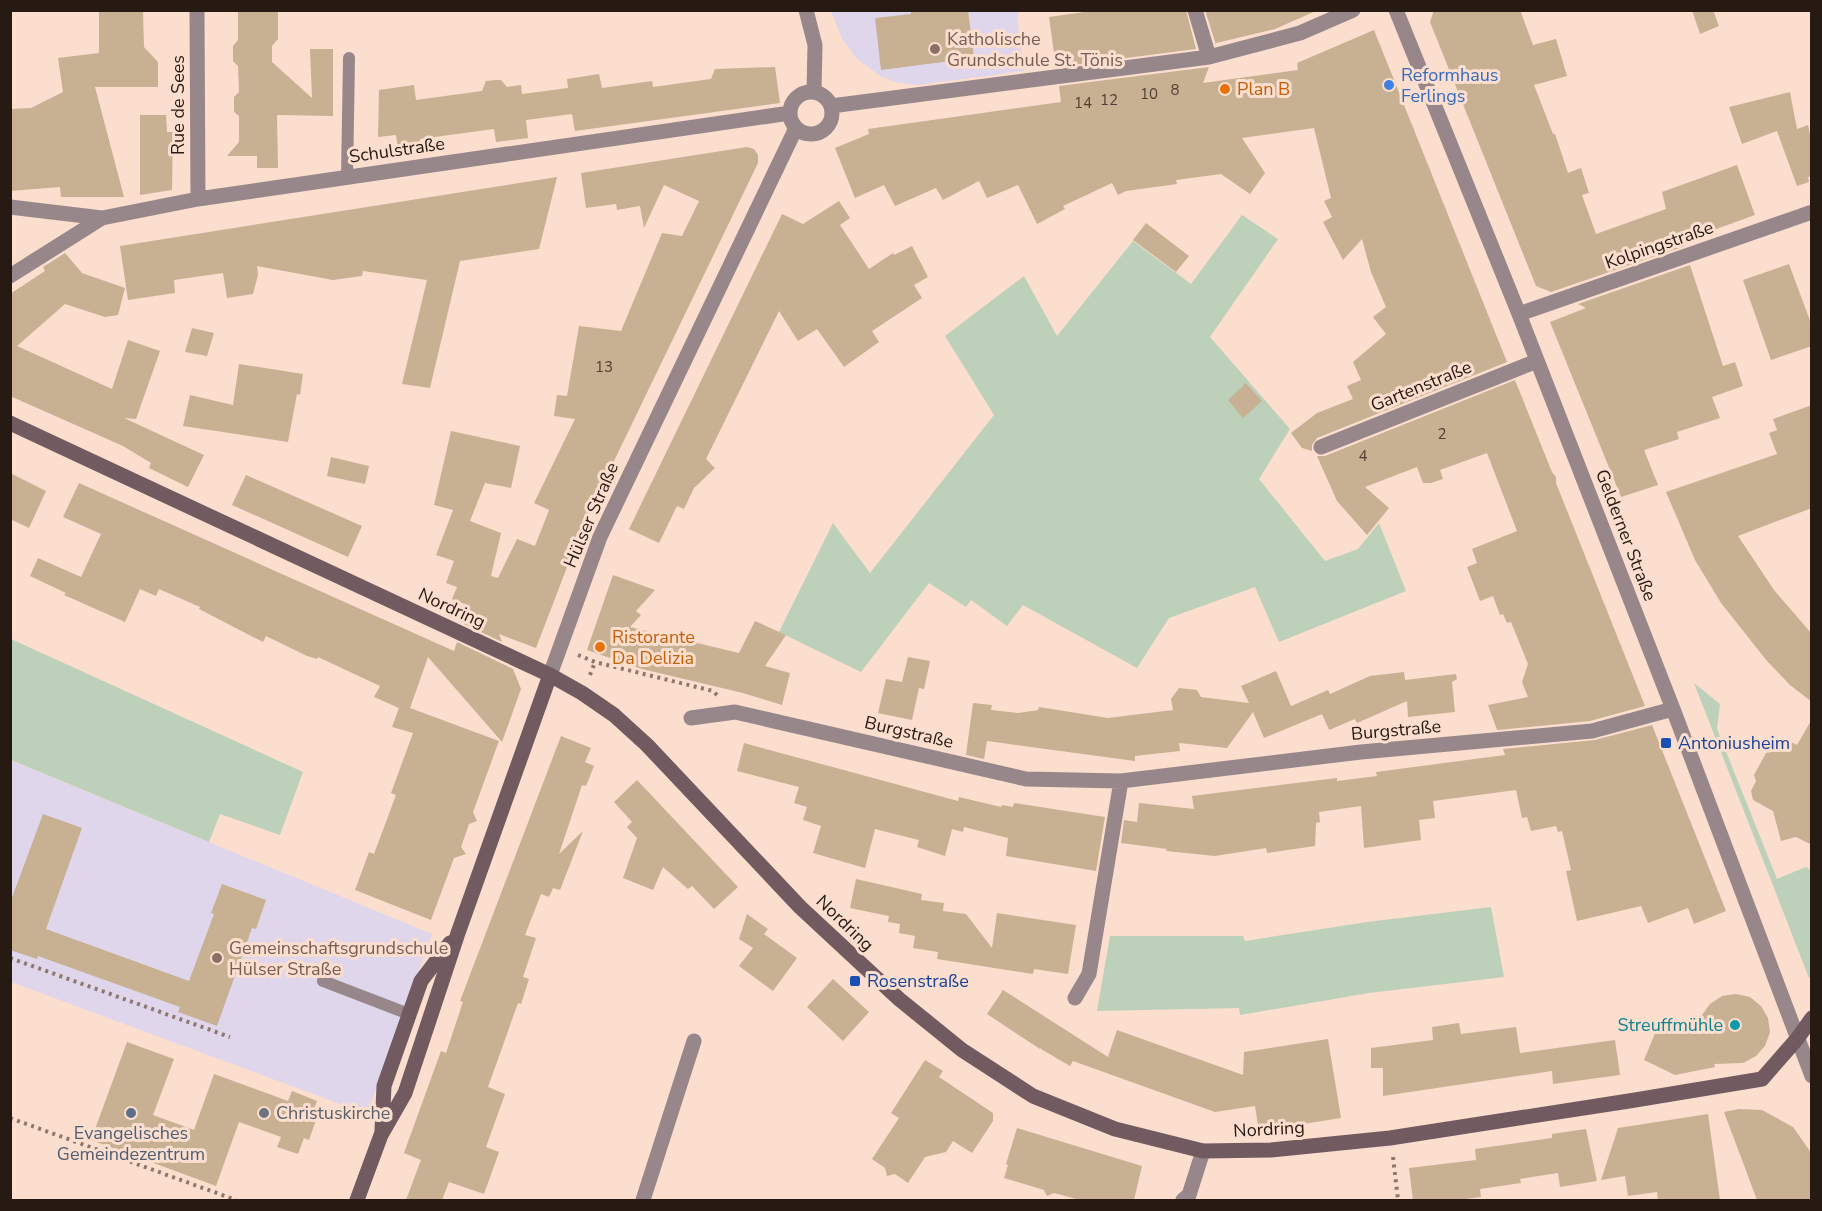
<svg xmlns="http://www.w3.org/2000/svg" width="1822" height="1211" viewBox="0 0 1822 1211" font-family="'Nunito Sans',sans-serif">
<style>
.education{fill:#dfd6eb}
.green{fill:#bdd0ba}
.building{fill:#c8b093}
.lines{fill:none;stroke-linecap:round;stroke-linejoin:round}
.path{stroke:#8d786d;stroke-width:4;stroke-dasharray:3 4.5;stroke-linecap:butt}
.lane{stroke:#97878a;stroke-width:12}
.street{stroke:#97878a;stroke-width:15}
.secondary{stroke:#715b60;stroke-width:15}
.education-dot{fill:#8d6e63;stroke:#fbdece;stroke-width:2}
.shop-dot{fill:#3f7fe0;stroke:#fbdece;stroke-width:2}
.food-dot{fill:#e8710a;stroke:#fbdece;stroke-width:2}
.transit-dot{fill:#1a4fb4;stroke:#fbdece;stroke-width:2}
.culture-dot{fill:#0f9aa8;stroke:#fbdece;stroke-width:2}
.service-dot{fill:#5c6f8a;stroke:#fbdece;stroke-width:2}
.worship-dot{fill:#6b7280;stroke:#fbdece;stroke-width:2}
.labels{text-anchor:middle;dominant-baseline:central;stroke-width:6;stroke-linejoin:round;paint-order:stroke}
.number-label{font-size:15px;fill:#4f4033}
.education-label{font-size:18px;fill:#785e54;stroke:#fbdece;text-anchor:start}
.shop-label{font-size:18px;fill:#366cbe;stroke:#fbdece;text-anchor:start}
.food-label{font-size:18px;fill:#c56008;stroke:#fbdece;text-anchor:start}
.street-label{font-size:18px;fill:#271a13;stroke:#fbdece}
.transit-label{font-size:18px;fill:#164399;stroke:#fbdece;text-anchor:start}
.culture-label{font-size:18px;fill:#0d838f;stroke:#fbdece;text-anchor:end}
.worship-label{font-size:18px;fill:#5b616d;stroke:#fbdece;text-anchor:start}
.service-label{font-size:18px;fill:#4e5e75;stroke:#fbdece}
</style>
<rect width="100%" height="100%" fill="#fbdece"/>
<path class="education" d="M831,11h190l-4,5 7,55 -106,14 -23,-3 -15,-6 -24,-18 -14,-19z
M10,760l422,174 -65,180 -356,-132z"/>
<path class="green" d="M1242,215l36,24 -68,98 80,92 -31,50 66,82 33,-12 21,-26 27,68 -127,51 -24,-55 -86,31 -32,50 -114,-63 -16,21 -36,-26 -5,7 -37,-24 -68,89 -82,-40 54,-109 37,50 124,-158 -49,-79 79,-60 33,60 76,-95 58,43z
M11,639l292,133 -23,63 -60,-21 -11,28 -198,-82z
M1694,683l26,21 -3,25 60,150 29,-12 5,3 1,105 -3,3z
M1491,907l13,70 -135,16 -129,22 -1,-7 -142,3 13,-75h133l2,5 122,-19z"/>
<path class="building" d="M99,10h44l1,37 14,15v25h-63l29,110h-63l-1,-10 -50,4v-82l21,-1 32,-16 -5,-34 41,-5z
M238,10h40v29l-6,7v16l40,36 -2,-49h23v67l-56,-1 1,53h-21v-12h-30l12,-14v-26l-5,-4v-15l5,-5 -1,-26 -5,-5v-15l5,-6z
M911,10h57l6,48 -93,12 -6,-52 36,-4z
M1099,10h87l10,39 -140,18 -7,-50z
M1205,10h113l-43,19 -59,14v2z
M1434,10h86l13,35 23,-6 11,37 -33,9 19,49h2l13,39 13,-5 8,25 -7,2 14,39 70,-25 -4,-17 75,-27 18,50 -72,26 2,5 -134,46 -15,-6 -106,-264z
M1692,10h21l6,16 -19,8z
M1374,30l133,332 -190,76 -5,7v6l-10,-3 -11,-15 26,-20 36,-14 -6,-13 14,-6 -8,-18 33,-28 -13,-17 13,-10 -15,-35 -9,-33 -19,21 -20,-38 9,-5 -8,-16 7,-3 -17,-70 -72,10 23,35 -15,21 -29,-20 -45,6 1,4 -51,7 -8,4 -6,-12 -49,23 2,3 -28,15 -19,-39 -31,13 -8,-17 -36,19 -7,-12 -41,18 -11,-21 -29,13 -20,-50 34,-14 -1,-5 193,-27 -2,-16 150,-19 -6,16 95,-13 -1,-7z
M775,67l5,36 -205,28 -3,-17 -46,6 2,18 -32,4 -2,-13 -74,10 1,6 -23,3 -2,-13 -18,2 1,-47 35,-5 2,15 66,-9 4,-10 10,-1h5l6,7 14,-2 1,9 46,-6 -1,-9 32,-5 3,14 50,-7 1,6 58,-8 4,-10z
M1790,92l7,37 11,-4 4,18v33l-4,1 1,5 -12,4 -20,-55 -35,13 -13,-37z
M140,115h26l1,17h6l-1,58 -32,5z
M747,147l7,2 4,6v8l-173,358 -15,26 4,2 -38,99 -37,-14 3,8 -38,-18 6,-18 -18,-7 5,-12 -11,-4 8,-22 -18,-6 17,-45 -19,-5 17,-74 69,15 -9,42 -26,-5 -15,38 31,12 -10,43 7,2 19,-39 18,7 14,-36 -15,-7 41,-84 -21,-3 3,-21 10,1 12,-70 42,5 41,-98 20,3 17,-35 -35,-16 -20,43 -4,-22 -23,4 -1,-6 -30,4 -5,-35z
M557,177l-18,72 -79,12 -30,127 -28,-4 25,-104 -64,-9 -1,5 -29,4 -76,-14 1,9 -5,19 -26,4 -4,-25 -49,7 1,13 -47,7 -8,-54z
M839,201l11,17 -10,7 29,44 24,-16 1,2 18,-9 16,31 -14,8 8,13 -50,33 7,11 -35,25 -27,-38 -19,12 -19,-30 -73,148 9,9 -21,20 -10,21 -7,-3 -18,37 -30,-14 153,-315 21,10z
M1146,223l43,33 -13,16 -43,-32z
M65,253l17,20 43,15 -7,27 -13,2 -40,-13 -48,42 95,43 16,-49 32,11 -24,68 -12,-1 80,37 -16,32 -39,-19 2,-5 -28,-17 -113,-50v-102l35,-23 -2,-4z
M1789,264l23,62v20l-41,14 -28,-80z
M1690,265l33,101 12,-4 8,24 -31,11 8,21 -43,14 2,7 -35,11 14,35 -37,12 -71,-175 36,-14 -8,-4z
M192,328l22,5 -7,23 -22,-4z
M239,364l64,10 -3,21 -3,-1 -9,48 -105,-16 7,-31 43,10z
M1515,380l37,92 4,5v6l89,223 -55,15 -93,9 -9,-25 40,-8 -6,-15 6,-18 -17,-42 -4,1 -4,-9 -3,1 -7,-19 -13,5 -13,-34 10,-4 -5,-14 45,-18 -30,-78 -47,17 3,9 -12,4h-8l-6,-16 -52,20 24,21 -22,27 -30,-34 -20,-45h8z
M1246,383l16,18 -19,17 -15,-18z
M1812,405v103l-74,28 36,54 38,44v68l-22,-17 -23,-24 -46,-58 -26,-43 -29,-68 111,-38 -8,-21 8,-3 -4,-11z
M331,457l38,9 -4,18 -38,-8z
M10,473l36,18 -17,37 -19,-9z
M246,475l116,51 -14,31 -116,-52z
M79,483l375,168 3,-9 56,27 8,20 -19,53 -74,-85 -18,51 89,33 -26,71 4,9 -8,3 -8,23 5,7 -12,4 -23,62 -76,-30 14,-38 5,2 22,-59 -5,-2 22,-60 -21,-6 7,-19 -25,-11 6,-11 -62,-29 -1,2 -10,-3 -41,-20 -3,6 -64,-33 1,-2 -41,-18 -3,7 -16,-7 -15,33 -61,-27 2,-2 -36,-17 8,-18 43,19 20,-43 -38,-17z
M613,575l42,15 -19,21 5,4 -11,12 109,26 16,-32 31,14 -21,31 25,7 -8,32 -39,-12 -101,-24 -55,-19z
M908,657l22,4 -6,28 -5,-1 -7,32 -34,-7 8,-34 16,3z
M1276,671l15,35 37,-16 2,4 40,-18 34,-4 1,8 51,-6 1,5 -5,3 3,30 -47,5 -1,-16 -50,22 -2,-4 -26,11 -7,-16 -58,24 -11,-26 -26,36 -48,-5 1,8 -45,5v5l-148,-20 -3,18 -18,-4 7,-52 19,2 -1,5 27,3 20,-3 1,-3 69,11 65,-8 -2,-11 8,-11 18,2 4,7 48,6 -8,-17z
M1812,719v126l-16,-8 -15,4 -8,-30 -20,-11 -2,-9 5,-10 -2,-6 12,-22 6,-1 6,-10 9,-2 10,5z
M1652,725l74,186 -32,13 -6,-16 -40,15 -7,-17 -64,15 -11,-50 5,-1 -9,-39 -4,1 -2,-6 -25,5 -4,-14 -5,1 -6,-28 -83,11 2,17 -16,2 2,20 -57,8 -3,-42 -42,6 1,10 -4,1 -1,23 -48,7 -1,-5 -51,8 -49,-5 1,-2 -46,-6 3,-23 13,2 2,-19 55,6 -2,-13 145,-18v3l40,-5 -1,-4 129,-17 -2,-6 92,-9z
M561,736l30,12 -6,14 9,4 -8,20 -4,-1 -23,69 24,-23 -23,59 -7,-2 -4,9 -8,-3 -16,41 11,3 -13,39 6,2 -8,25 -3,-1 -30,84 17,7 -19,53 13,5 -15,42 -35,-12 -7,18h-36l15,-40 -17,-7 37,-102 5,2 17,-51 -3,-1z
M744,743l214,58 1,-4 42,10 1,-2 11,2 1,-4 91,14 -9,54 -90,-15 2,-18 -44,-11 -1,5 -11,-3 -7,27 -28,-9 2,-7 -44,-11 -10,39 -52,-15 8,-27 -18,-6 4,-13 -13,-4 5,-16 -62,-16z
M637,780l101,107 -24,22 -22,-23 -4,3 -25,-22 -10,23 -30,-12 14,-40 -10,-11 5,-5 -18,-20z
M43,814l39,14 -36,101 143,52 25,-67 -3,-1 11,-29 44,16 -10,29 -4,-1 -35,98 -39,-14 2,-5 -142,-51 -1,3 -27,-9v-47z
M856,879l66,15 -1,6 23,3 -1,8 23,3 26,34 5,-35 79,12 -8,49 -34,-5 -1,5 -96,-15 1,-7 -25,-4 2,-12 -16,-3 1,-9 -12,-2 1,-6 -39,-8z
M747,914l21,15 -4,5 33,24 -24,33 -34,-25 14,-18 -14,-9z
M833,979l36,33 -26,29 -36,-34z
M1003,990l105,67 9,-27 126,45 1,-23 84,-13 13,79 -82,13 -4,-25 -40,6 -142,-51 -3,5 -29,-17v-2l-1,2 -53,-35z
M1736,994l14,3 11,9 7,12 2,14 -5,14 -9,10 -13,7 -29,1 1,3 -40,8 -31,-15 12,-29 46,-16 8,-11 12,-8z
M1459,1023l2,11 55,-7 4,26 95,-13 5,35 -67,9 -1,-13 -169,25v-28h-12v-20l62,-8 -1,-13z
M127,1042l47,17 -21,56 41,15 20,-56 74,27 4,-10 25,10 -6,17 5,2 -7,20 -5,-2 -6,16 -21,-7 4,-10 -42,-15 -23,64 -125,-46z
M925,1060l18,11 -4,6 54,36v8l-21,32 -19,-12 -7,11 -21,5 -17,26 -13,-9 -8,2 -2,-8 -13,-9 27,-41 -8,-5z
M1739,1109l23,1 31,17 19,27v46h-55l-33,-88z
M1708,1114l12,86h-62l-1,-8 -29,4 -3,-20 -24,4 17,-52z
M1017,1128l125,38 -8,34h-54l-26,-7 -7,3 -3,-6 -40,-12 4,-13 -2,-1z
M1586,1129l11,52 -37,6 -2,-14 -38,6 1,4 -41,6 1,8 -24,3h-44l-4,-32 67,-8 -1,-11 77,-11v-4z"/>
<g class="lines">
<path class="path" d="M578,655l17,7 118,29 4,4
M590,675l5,-13
M10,958l220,79
M10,1118l226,82
M1393,1157l5,43"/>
<path class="lane" d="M347,177l2,-119
M323,981l86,33"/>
<path class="street" d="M197,10l1,189
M806,10l9,35 -1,47
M1195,10l14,47
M1396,10l123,304 154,395 139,367
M790 113a21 21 0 1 1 42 0a21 21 0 1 1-42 0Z
M831,106l378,-49 91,-24 53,-23
M10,207l92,11 96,-19 592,-86
M10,276l92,-58
M1519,314l293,-102
M1321,447l216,-86
M550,675l50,-138 196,-409
M691,718l44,-6 291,67 95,2 240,-29 231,-21 81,-22
M1075,998l14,-24 32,-193
M643,1200l51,-159
M1183,1200l6,-5 14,-44"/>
<path class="secondary" d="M10,423l540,252 32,18 32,22 33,30 153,162 99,92 63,51 71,46 82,33 88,22 68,-1 119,-12 239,-37 133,-22 35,-40 15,-21
M382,1130l2,-44 37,-105 29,-38
M357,1200l24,-65 24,-42 53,-160 92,-258"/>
</g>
<g class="education-dot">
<circle cx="935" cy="49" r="6"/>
<circle cx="217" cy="958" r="6"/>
</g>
<circle class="shop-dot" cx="1389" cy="85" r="6"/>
<g class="food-dot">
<circle cx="1225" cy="89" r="6"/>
<circle cx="600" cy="647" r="6"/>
</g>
<g class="transit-dot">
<rect x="1660" y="737" width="12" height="12" rx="3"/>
<rect x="849" y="975" width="12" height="12" rx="3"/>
</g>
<circle class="culture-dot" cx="1735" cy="1025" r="6"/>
<circle class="service-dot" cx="131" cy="1113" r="6"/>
<circle class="worship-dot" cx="264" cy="1113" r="6"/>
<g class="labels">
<g class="number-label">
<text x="1175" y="90">8</text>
<text x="1149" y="94">10</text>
<text x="1109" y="100">12</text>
<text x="1083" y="103">14</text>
<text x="604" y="367">13</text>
<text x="1442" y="434">2</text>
<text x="1363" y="456">4</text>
</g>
<g class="education-label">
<text x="947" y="39">Katholische<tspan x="947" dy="21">Grundschule St. Tönis</tspan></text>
<text x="229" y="948">Gemeinschaftsgrundschule<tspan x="229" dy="21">Hülser Straße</tspan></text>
</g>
<g class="shop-label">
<text x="1401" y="75">Reformhaus<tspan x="1401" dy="21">Ferlings</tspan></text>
</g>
<g class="food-label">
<text x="1237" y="89">Plan B</text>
<text x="612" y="637">Ristorante<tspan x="612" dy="21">Da Delizia</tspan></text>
</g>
<g class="street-label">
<text transform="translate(178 105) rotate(-90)">Rue de Sees</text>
<text transform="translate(397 150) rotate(-8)">Schulstraße</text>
<text transform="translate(1659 245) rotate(-19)">Kolpingstraße</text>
<text transform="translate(1421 386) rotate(-22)">Gartenstraße</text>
<text transform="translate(591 515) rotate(-67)">Hülser Straße</text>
<text transform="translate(1626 535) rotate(69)">Gelderner Straße</text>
<text transform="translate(452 608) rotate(25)">Nordring</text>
<text transform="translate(1396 730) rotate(-5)">Burgstraße</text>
<text transform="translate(909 732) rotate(13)">Burgstraße</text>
<text transform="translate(845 923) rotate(44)">Nordring</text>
<text transform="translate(1269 1129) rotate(-3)">Nordring</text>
</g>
<g class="transit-label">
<text x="1678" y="743">Antoniusheim</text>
<text x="867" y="981">Rosenstraße</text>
</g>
<g class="culture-label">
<text x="1723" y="1025">Streuffmühle</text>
</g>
<g class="worship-label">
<text x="276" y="1113">Christuskirche</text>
</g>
<g class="service-label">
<text x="131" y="1133">Evangelisches<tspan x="131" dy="21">Gemeindezentrum</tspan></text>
</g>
</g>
<rect width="1822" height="1211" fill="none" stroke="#271a13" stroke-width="24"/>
</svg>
